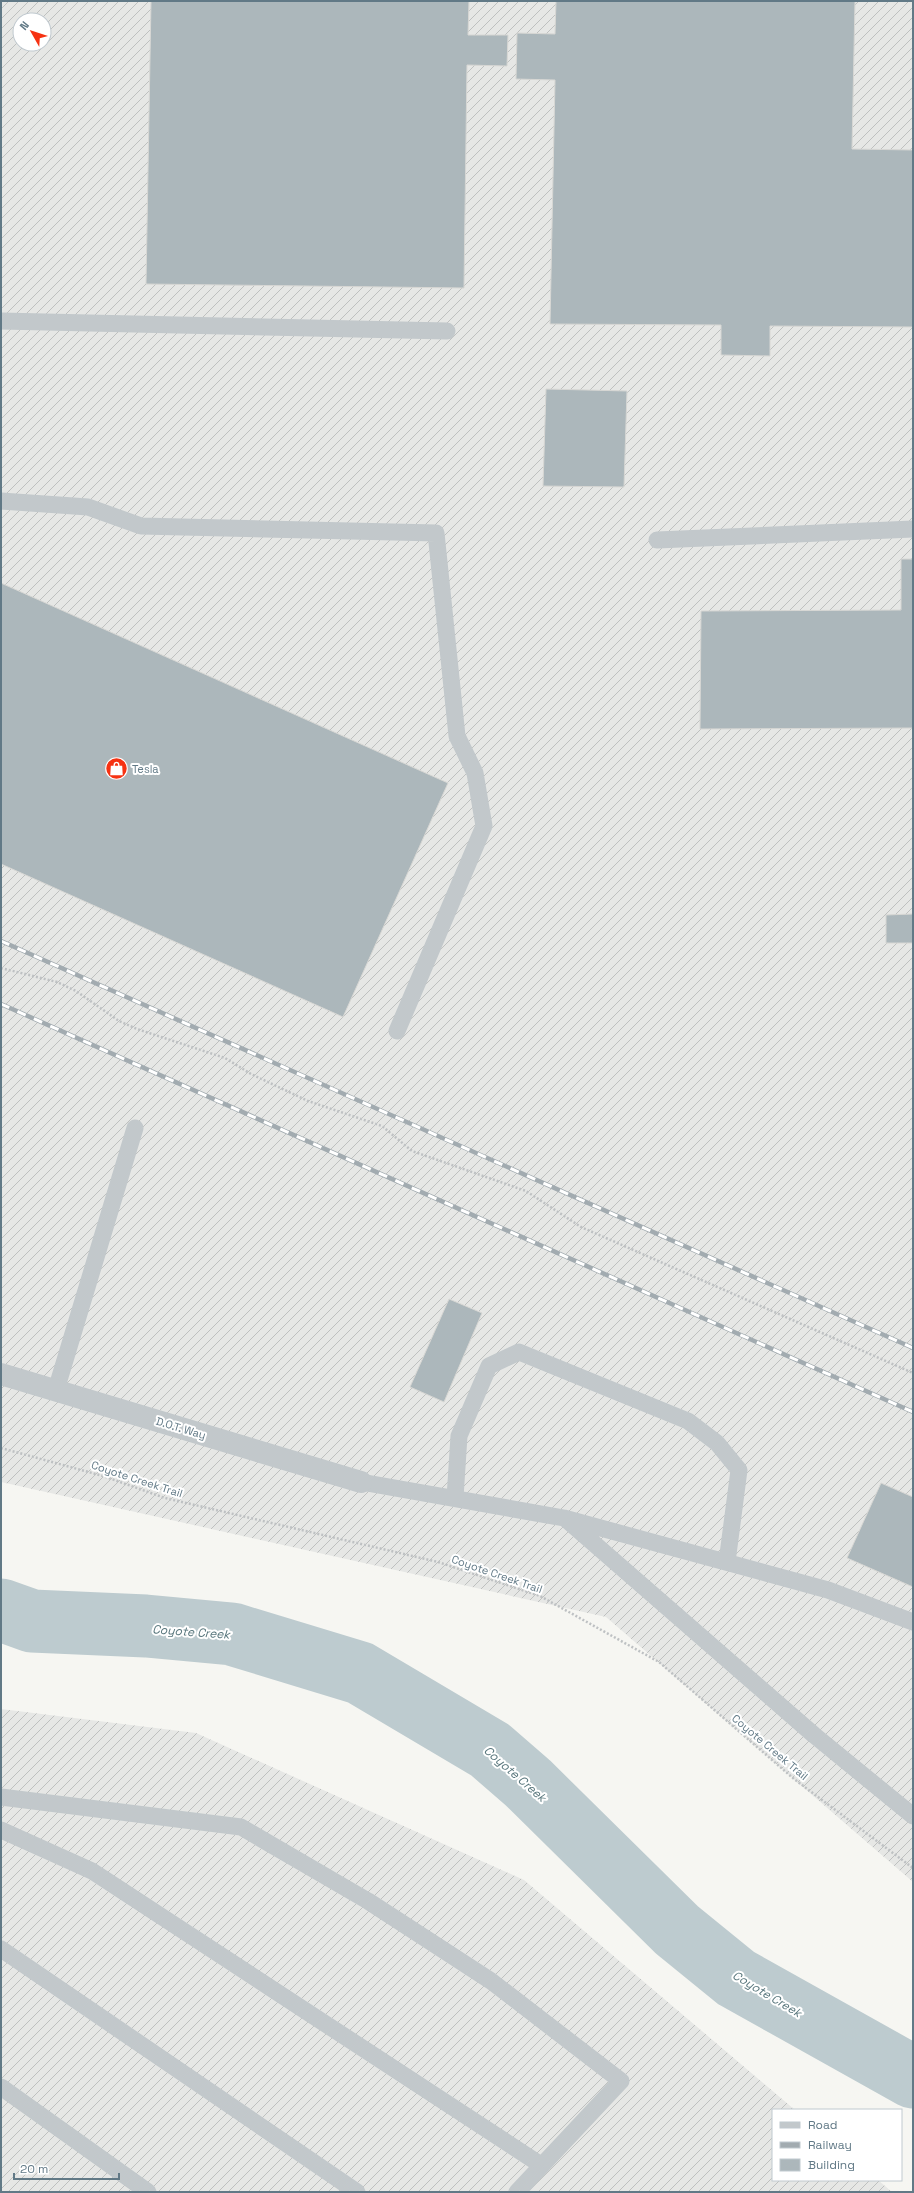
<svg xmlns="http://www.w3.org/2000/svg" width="914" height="2193" viewBox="0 0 914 2193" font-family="'Space Grotesk',sans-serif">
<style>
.industrial{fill:url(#industrial-furrows);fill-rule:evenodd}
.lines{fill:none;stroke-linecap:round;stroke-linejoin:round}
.river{stroke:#bdcbcf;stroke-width:63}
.building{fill:#acb7bb;stroke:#d7d7d4}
.path{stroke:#bec1c3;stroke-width:2.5;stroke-dasharray:2 2;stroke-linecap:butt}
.service{stroke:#c2c8cb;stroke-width:17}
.minor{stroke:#c2c8cb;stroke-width:22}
.rail-casing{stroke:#a2abb0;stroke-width:4.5}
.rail{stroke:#fff;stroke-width:3;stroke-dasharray:9;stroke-linecap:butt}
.labels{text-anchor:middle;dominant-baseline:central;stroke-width:4;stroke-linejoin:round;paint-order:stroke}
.poi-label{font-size:11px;fill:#617986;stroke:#fff;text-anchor:start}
.street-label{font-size:11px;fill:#617986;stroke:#fff}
.water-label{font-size:12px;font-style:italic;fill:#58767c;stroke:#fff}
</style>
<defs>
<pattern id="industrial-furrows" width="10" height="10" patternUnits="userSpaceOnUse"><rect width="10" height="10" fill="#e6e7e5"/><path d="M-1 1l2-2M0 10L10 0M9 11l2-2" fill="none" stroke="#bec0bf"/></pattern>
</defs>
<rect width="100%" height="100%" fill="#f6f6f2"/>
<path class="industrial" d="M1,1h912v1881l-307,-265 -605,-135zM20,20h24v24h-24z
M1,1709l195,24 328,147 271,230h-22v70h105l14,12h-891z"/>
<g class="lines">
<path class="river" d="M1,1610l31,11 114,5 86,8 128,39 130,77 38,33 149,147 59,48 177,99"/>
</g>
<path class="building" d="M151,1h318l-1,34h40l-1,31 -40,-1 -3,223 -318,-4z
M556,1h299l-3,148 61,1v177l-143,-1v30l-49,-1v-30l-171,-1 5,-244 -39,-1 1,-46 38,1z
M546,389l81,2 -3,96 -81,-1z
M901,559h12v169l-213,1 1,-118 200,-1z
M1,583l447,200 -105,234 -342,-153z
M913,914v29h-27v-28z
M449,1299l33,14 -38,89 -34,-15z
M881,1483l32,14v90l-66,-29z"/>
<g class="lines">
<path class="path" d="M1,968l56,14 19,9 43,30 18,8 88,29 26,16 57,27 74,25 30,25 114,40 55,36 332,146
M1,1448l102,28 62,22 273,64 102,34 119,66 135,117 119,89"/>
<path class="service" d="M1,321l446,10
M1,501l87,6 53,19 295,7 21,203 18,37 9,53 -87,205
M657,540l256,-11
M56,1390l79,-262
M361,1482l203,36 264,72 85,32
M455,1498l4,-62 30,-70 30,-14 169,69 29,22 22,27 -12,92
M567,1520l247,215 99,81
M1,1797l240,30 127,74 123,80 130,100 -104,111
M1,1830l91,41 449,294
M1,1949l356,243
M1,2087l147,105"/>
<path class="minor" d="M1,1374l360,108"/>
<defs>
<path id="rail" d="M1,941l912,407
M1,1004l912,408"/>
</defs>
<use href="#rail" class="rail-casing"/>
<use href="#rail" class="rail"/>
</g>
<defs>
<symbol id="shop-disc" viewBox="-11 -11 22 22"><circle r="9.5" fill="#f63212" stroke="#fff"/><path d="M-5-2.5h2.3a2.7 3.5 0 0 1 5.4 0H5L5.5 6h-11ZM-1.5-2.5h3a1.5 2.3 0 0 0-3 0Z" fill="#fff"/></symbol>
</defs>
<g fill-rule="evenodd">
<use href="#shop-disc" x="104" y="756" width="25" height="25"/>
</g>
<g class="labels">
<g class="poi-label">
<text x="132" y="769">Tesla</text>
</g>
<g class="street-label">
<text transform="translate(181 1428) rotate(17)">D.O.T. Way</text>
<text transform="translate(137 1479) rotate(18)">Coyote Creek Trail</text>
<text transform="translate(497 1574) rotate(19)">Coyote Creek Trail</text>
<text transform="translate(770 1747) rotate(40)">Coyote Creek Trail</text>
</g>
<g class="water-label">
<text transform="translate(191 1632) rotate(4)">Coyote Creek</text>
<text transform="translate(515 1774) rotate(41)">Coyote Creek</text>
<text transform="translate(767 1994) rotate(31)">Coyote Creek</text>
</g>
</g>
<rect width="914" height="2193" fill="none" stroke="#617986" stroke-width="4"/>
<rect x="772" y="2109" width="130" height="72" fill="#ffffff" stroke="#c0c9cf"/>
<rect x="780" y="2122" width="20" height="6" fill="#c2c8cb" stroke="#c0c9cf"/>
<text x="808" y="2129" font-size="12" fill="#617986">Road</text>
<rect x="780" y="2142" width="20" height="6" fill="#a2abb0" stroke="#c0c9cf"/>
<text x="808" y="2149" font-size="12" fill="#617986">Railway</text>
<rect x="780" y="2159" width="20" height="12" fill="#acb7bb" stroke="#c0c9cf"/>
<text x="808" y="2169" font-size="12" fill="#617986">Building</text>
<g transform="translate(32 32) rotate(309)"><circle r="19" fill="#ffffff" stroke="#c0c9cf"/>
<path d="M0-3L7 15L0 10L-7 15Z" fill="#f63212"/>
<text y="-6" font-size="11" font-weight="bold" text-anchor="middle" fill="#617986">N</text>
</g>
<path d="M14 2173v6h105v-6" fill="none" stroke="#617986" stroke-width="2"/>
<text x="20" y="2173" font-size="12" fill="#617986" stroke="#ffffff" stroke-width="3" paint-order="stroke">20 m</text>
</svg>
